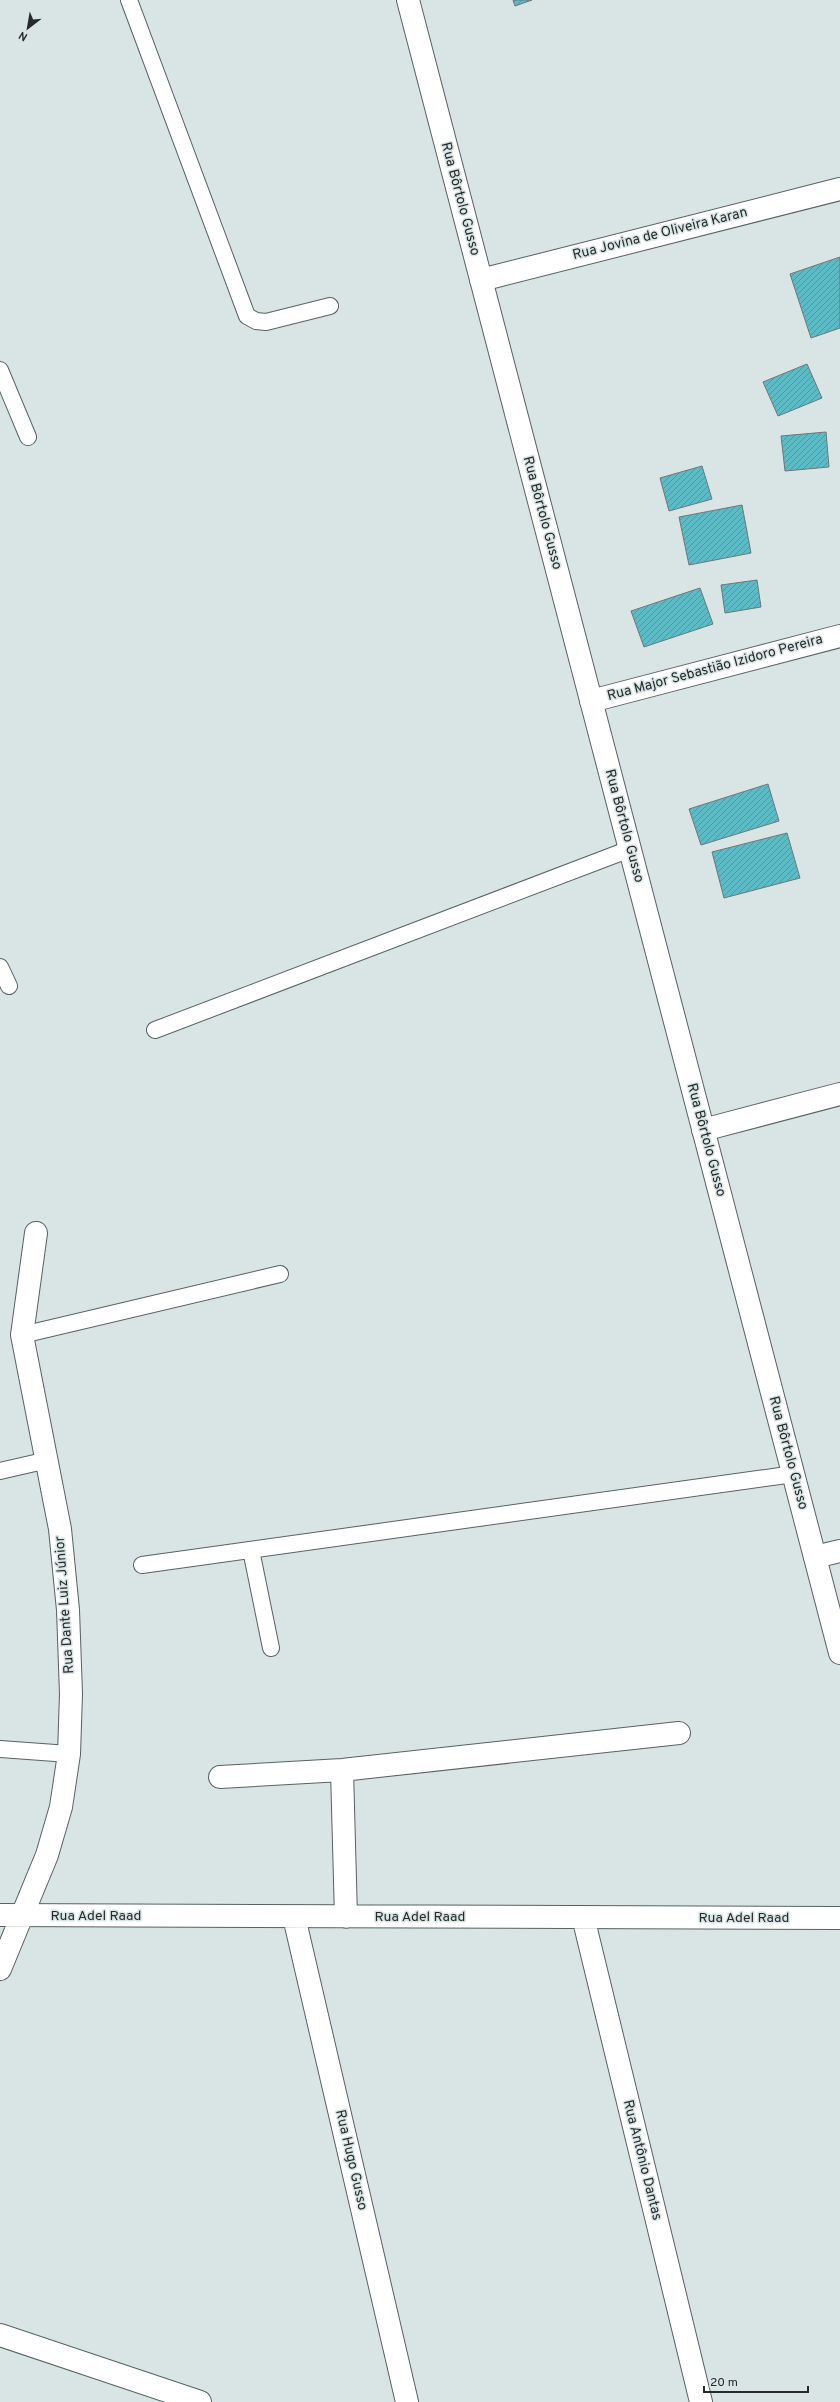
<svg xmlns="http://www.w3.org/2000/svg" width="840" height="2402" viewBox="0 0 840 2402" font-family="Overpass,sans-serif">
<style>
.building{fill:url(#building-hatch);stroke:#6d7778}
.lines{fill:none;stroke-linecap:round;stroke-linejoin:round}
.lane-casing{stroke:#586263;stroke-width:18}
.street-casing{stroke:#586263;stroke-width:24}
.secondary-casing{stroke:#586263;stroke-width:24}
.lane{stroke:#fff;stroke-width:16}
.street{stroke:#fff;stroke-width:22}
.secondary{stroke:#fff;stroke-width:22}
.labels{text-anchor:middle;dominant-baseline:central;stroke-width:3;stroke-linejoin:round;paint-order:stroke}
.street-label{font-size:14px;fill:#262a2a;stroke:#d9e4e5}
</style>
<defs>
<pattern id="building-hatch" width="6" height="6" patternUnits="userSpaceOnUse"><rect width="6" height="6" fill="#5dbbc6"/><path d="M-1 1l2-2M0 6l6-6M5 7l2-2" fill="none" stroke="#4d98a1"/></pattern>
</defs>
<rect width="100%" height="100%" fill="#d9e4e5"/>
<path class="building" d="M513,0h19l-17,6z
M840,257v71l-29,10 -21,-64z
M807,364l15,34 -44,18 -15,-34z
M826,432l3,35 -44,4 -4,-35z
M702,466l10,33 -43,12 -9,-33z
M742,505l9,48 -62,12 -10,-48z
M757,580l4,27 -36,6 -4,-28z
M700,588l13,36 -69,23 -13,-36z
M768,784l11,37 -78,24 -12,-36z
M787,833l13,45 -76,20 -12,-46z"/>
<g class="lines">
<defs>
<path id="lane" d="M129,0l118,316 9,5 10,1 64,-16
M0,370l28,67
M0,967l9,19
M155,1030l475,-181
M22,1335l258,-61
M0,1471l48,-11
M251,1550l20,98
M142,1565l652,-91
M0,1749l69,5"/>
<path id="street" d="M481,280l359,-91
M591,701l249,-65
M703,1130l137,-36
M815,1557l25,-6
M342,1770l4,147
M220,1777l122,-7 337,-37
M0,1915l840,3
M294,1917l113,485
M583,1917l118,485
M0,1969l47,-114 14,-48 8,-53 2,-60 -3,-84 -8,-81 -38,-194 14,-102
M0,2335l200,67"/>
<path id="secondary" d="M408,0l432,1653"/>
</defs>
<use href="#lane" class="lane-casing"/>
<use href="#street" class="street-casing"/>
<use href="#secondary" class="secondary-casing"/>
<use href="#lane" class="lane"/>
<use href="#street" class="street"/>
<use href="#secondary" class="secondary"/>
</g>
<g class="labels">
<g class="street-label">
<text transform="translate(460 199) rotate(75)">Rua Bôrtolo Gusso</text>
<text transform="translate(660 234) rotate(-14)">Rua Jovina de Oliveira Karan</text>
<text transform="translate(542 513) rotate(75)">Rua Bôrtolo Gusso</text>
<text transform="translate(715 668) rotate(-15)">Rua Major Sebastião Izidoro Pereira</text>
<text transform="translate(624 826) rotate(75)">Rua Bôrtolo Gusso</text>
<text transform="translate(706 1140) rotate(75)">Rua Bôrtolo Gusso</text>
<text transform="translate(788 1453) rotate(75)">Rua Bôrtolo Gusso</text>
<text transform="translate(65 1605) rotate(-94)">Rua Dante Luiz Júnior</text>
<text x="96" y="1916">Rua Adel Raad</text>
<text x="420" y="1917">Rua Adel Raad</text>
<text x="744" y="1918">Rua Adel Raad</text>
<text transform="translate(351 2160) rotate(77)">Rua Hugo Gusso</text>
<text transform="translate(642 2160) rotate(76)">Rua Antônio Dantas</text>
</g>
</g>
<g transform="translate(28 28) rotate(211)" stroke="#d9e4e5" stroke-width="3" paint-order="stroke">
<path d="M0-3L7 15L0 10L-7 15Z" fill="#262a2a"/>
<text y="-6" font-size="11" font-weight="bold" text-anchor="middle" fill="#262a2a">N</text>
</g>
<path d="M704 2386v6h104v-6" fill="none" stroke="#262a2a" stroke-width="2"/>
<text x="710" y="2386" font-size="12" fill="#262a2a" stroke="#d9e4e5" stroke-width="3" paint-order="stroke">20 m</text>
</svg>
